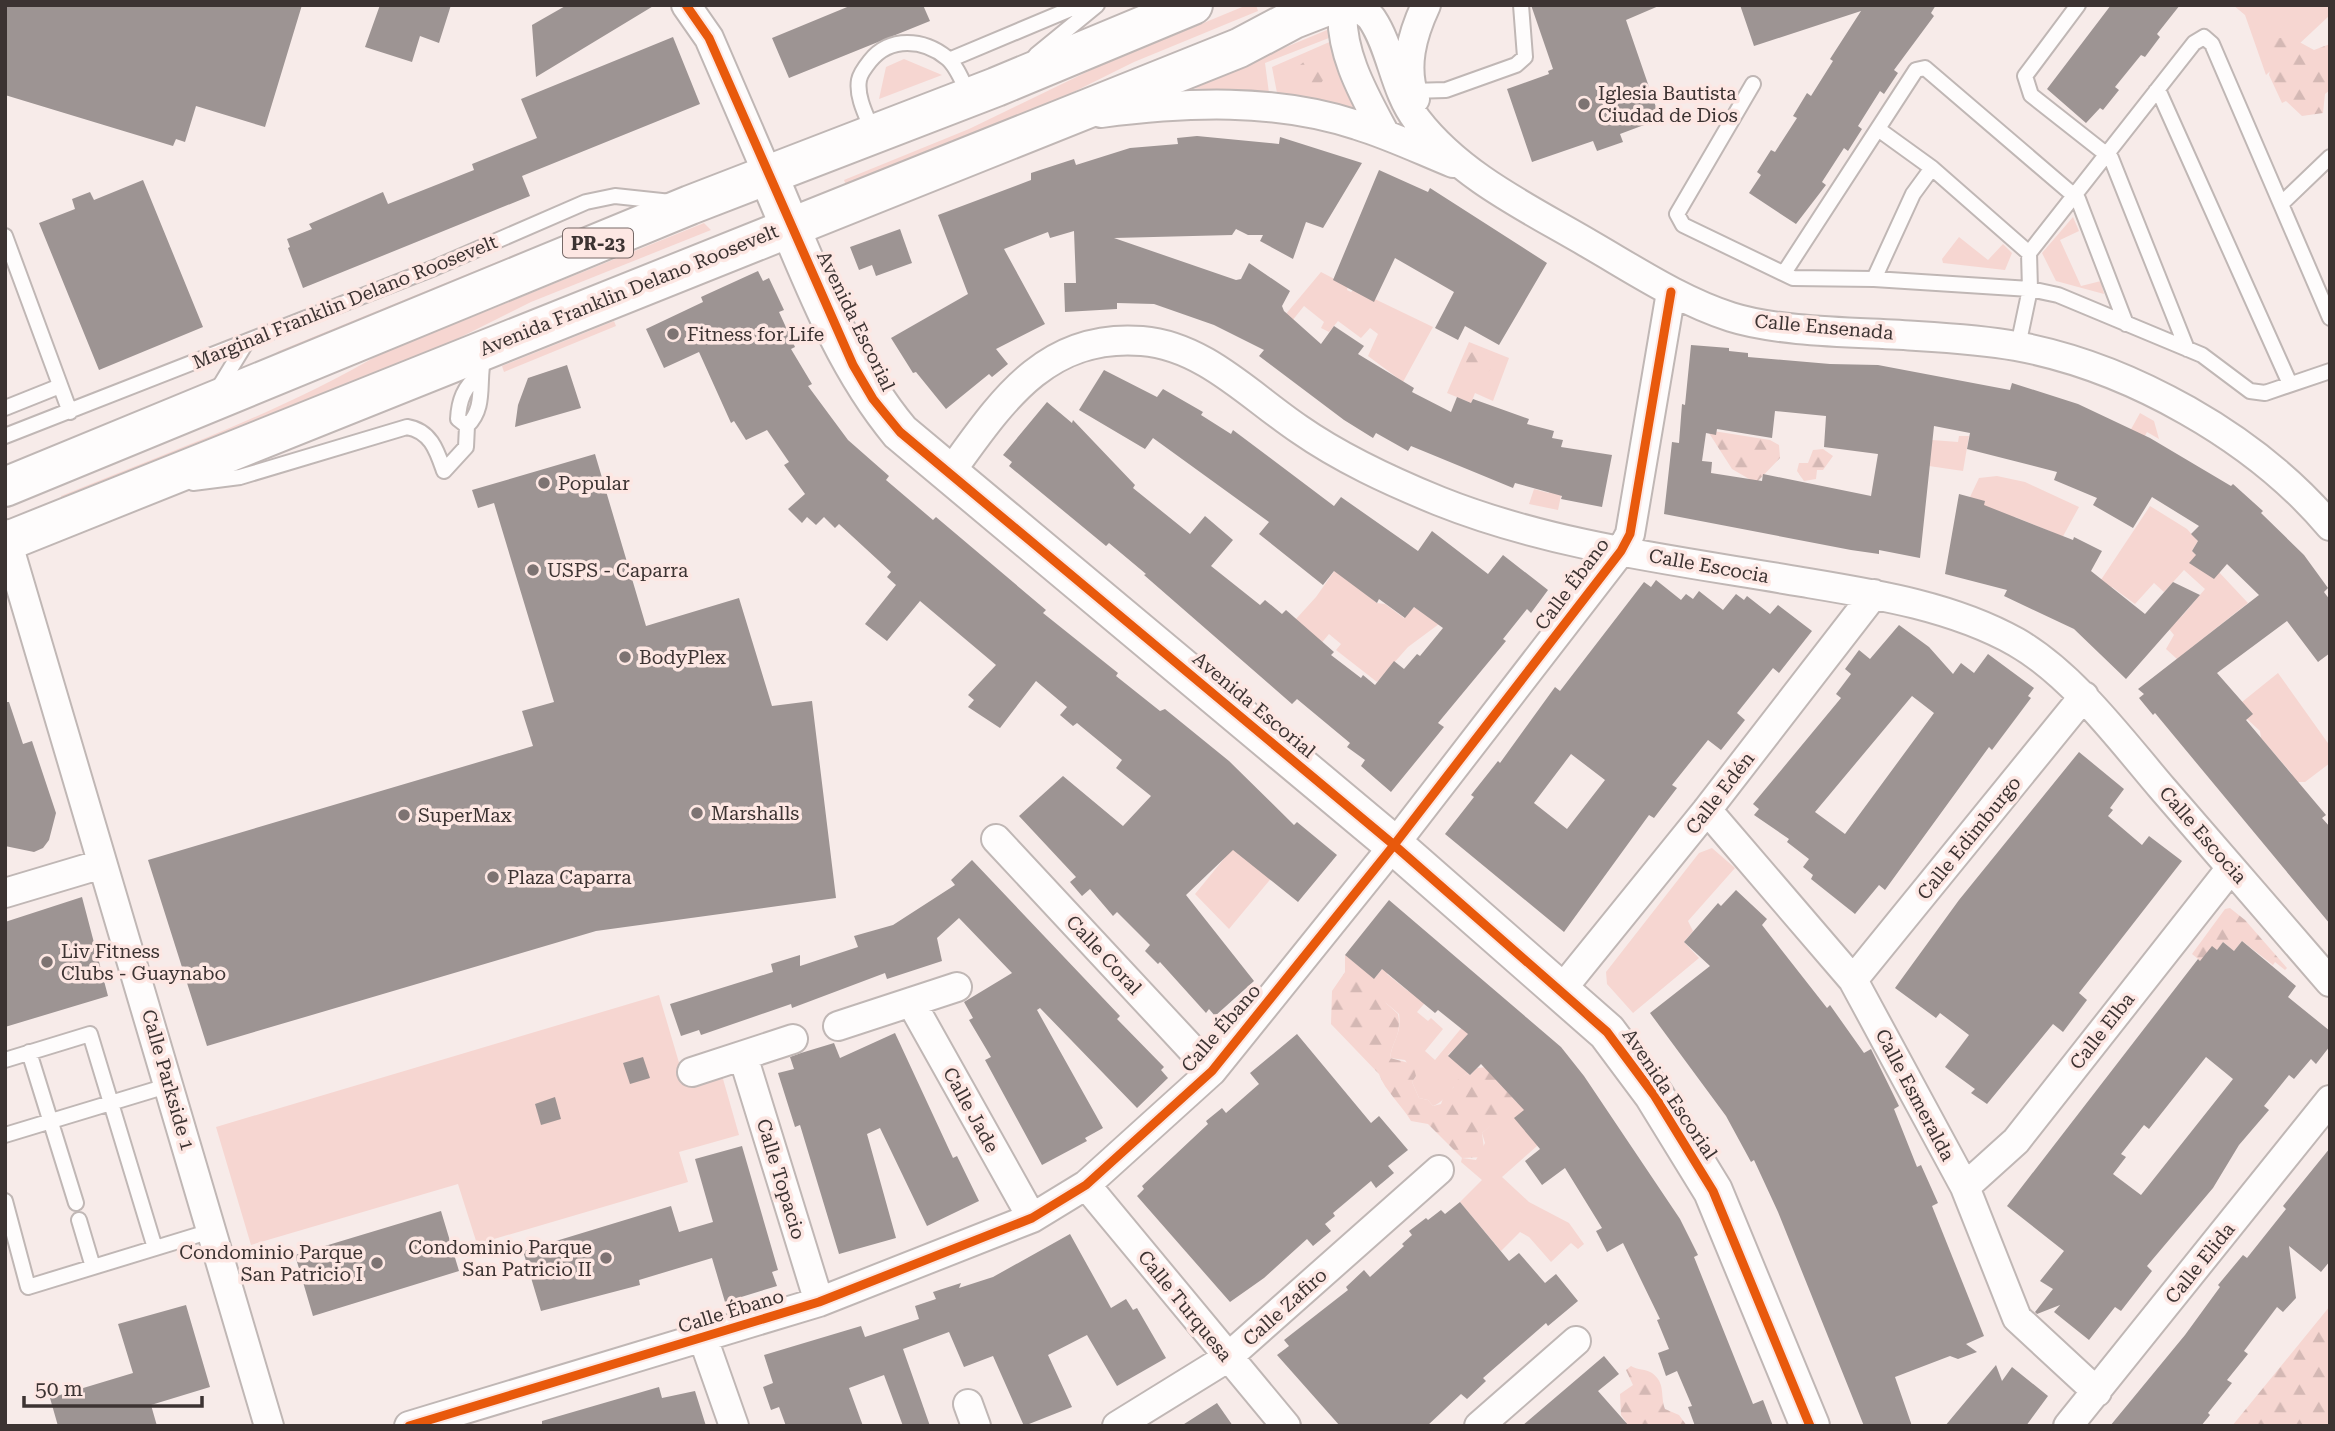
<svg xmlns="http://www.w3.org/2000/svg" width="2335" height="1431" viewBox="0 0 2335 1431" font-family="'Roboto Serif',serif">
<style>
.green{fill:#f6d6d1}
.forest{fill:url(#forest-firs)}
.building{fill:#9d9493;fill-rule:evenodd}
.lines{fill:none;stroke-linecap:round;stroke-linejoin:round}
.lane-casing{stroke:#c0b7b5;stroke-width:18}
.street-casing{stroke:#c0b7b5;stroke-width:32}
.secondary-casing{stroke:#c0b7b5;stroke-width:42}
.primary-casing{stroke:#c0b7b5;stroke-width:42}
.lane{stroke:#fefcfc;stroke-width:14}
.street{stroke:#fefcfc;stroke-width:28}
.secondary{stroke:#fefcfc;stroke-width:38}
.primary{stroke:#fefcfc;stroke-width:38}
.cycleway-casing{stroke:#fde7e3;stroke-width:13}
.cycleway{stroke:#e8590c;stroke-width:9}
.poi-dot{fill:#7d7372;stroke:#fde7e3;stroke-width:2.5}
.labels{text-anchor:middle;dominant-baseline:central;stroke-width:7;stroke-linejoin:round;paint-order:stroke}
.shield{fill:#fde7e3;stroke:#766967;stroke-width:2}
.shield-label{font-size:18px;font-weight:bold;fill:#3c3332}
.poi-label{font-size:19px;fill:#3c3332;stroke:#fde7e3;text-anchor:start}
.street-label{font-size:19px;fill:#3c3332;stroke:#fde7e3}
</style>
<defs>
<pattern id="forest-firs" width="22" height="20" patternUnits="userSpaceOnUse" patternTransform="scale(1.75)"><rect width="22" height="20" fill="#f6d6d1"/><path d="M5 1l3.5 6h-7zM16 11l3.5 6h-7z" fill="#d4b8b4"/></pattern>
</defs>
<rect width="100%" height="100%" fill="#f7ebe9"/>
<path class="green" d="M1247,5h9l2,6 -124,51 -123,61 -164,65 -3,-8 125,-51 128,-62z
M2233,5h97v10l-64,60 -21,-60z
M1327,30l7,6 -69,27 4,30 -81,-5z
M1334,40l31,72 -88,-19 -5,-26z
M904,59l38,16 -63,24 7,-32z
M2073,217l6,14 -19,9 21,46 20,-5 3,13 -48,-13 -14,-28z
M704,223l7,7 -180,72 -136,68 -332,135 -2,-9c107,-44 219,-83 319,-142z
M571,236l-308,125 16,-10 237,-97z
M1959,237l29,23 15,-16 9,9 -7,17 -62,-7 -1,-4z
M1321,272l27,14 -1,4 4,2 3,-3 79,38 -30,55 -35,-26 10,-22 -8,-6 -9,10 -23,-17 -9,11 -8,-4 3,-6 -20,-16 -32,40 -7,-7z
M614,321l2,5 -112,46 -2,-6z
M1469,342l40,16 -16,43 -18,-8 -4,10 -24,-10z
M2140,413l14,8 5,18 -12,-7 -8,15 -14,-7z
M1959,436h10l-6,35 -34,-5 3,-26 26,2z
M1997,476l28,6 54,25 -24,44 -3,-19 -37,-15 -3,8 -42,-28 9,-19z
M1552,481l11,5 -5,24 -29,-6 5,-15 15,4z
M2150,506l37,23 11,12 -6,10 17,17 8,2 31,33 -71,56 -11,-10 8,-14 -8,-10 16,-9 23,-27 -21,-19 -20,22 -10,-9 -19,21 -23,-17 -29,31 -10,4z
M1335,570l42,33 8,1 19,14 10,-11 25,17 -31,23 -31,35 -41,-32 5,-6 -12,-10 -10,12 -23,-27 20,-22z
M2278,673l52,73v17l-25,19h-7l-42,23 36,-31 -31,-36 -1,-7 -13,-12 -5,-17z
M1269,804l-30,50 68,-19 -78,94 -34,-35z
M1712,848l23,20 -47,53 5,10 -9,11 15,16 -66,55 -26,-29 -1,-12 93,-119z
M1414,930l6,6 -33,38 21,17 22,6 -13,15 11,9 3,-3 12,11 -18,22 10,9 33,-40 7,9 -27,26 20,18c-14,9 -22,29 -35,33l-5,-6 -9,-2 -7,-16 4,-6 -11,-16 -15,-2c2,-17 12,-24 9,-44l-13,-11 -12,-24z
M659,995l26,88 36,-11 18,63 -60,17 9,30 -211,62 -19,-60 -207,61 -35,-118z
M1565,1060l-28,86 -35,31 27,25 40,21 15,21 -6,5 -7,-6 -20,19 -22,-25 -9,-5 -19,19 -41,-49 22,-22 -21,-18 1,-4 14,2 9,-17 -3,-10z"/>
<path class="forest" d="M2278,38h14l22,12 16,-6v46l-5,4 -2,19 -21,3 -16,-15 -4,2 -13,-28 3,-16 -4,-4 1,-10z
M1318,50l9,3 2,18 -13,20 -6,3 -18,-14 8,-15z
M1466 363a13 13 0 1 1 26 0a13 13 0 1 1-26 0Z
M1707,430l63,10 9,5 1,13 -24,25 -24,-14z
M1823,449l10,7 -10,14h-6l-1,9 -12,2 -7,-10 2,-8h9l5,-13z
M2230,908l15,12 42,48 -2,2 -10,-8 -2,3 -31,-24 -8,10 -11,-9 -15,25 -16,-13 33,-45z
M1345,955l38,30 3,18 12,11c4,22 -6,27 -8,44l23,6 3,12 -4,6 7,16 9,2 5,6 8,-2 5,-14 7,-2 3,-7 12,-8 2,2 7,-7 10,-1 31,37 -36,29 3,24 -23,1 -34,-34 -17,-3c-10,-17 -26,-30 -32,-47l-48,-50 1,-33 13,-19z
M2330,1306v120h-98z
M1631,1366c6,4 15,3 21,7 14,10 8,23 13,36l14,6 8,11h-66l5,-4 -5,-7 -1,-21 13,-9 -7,-15z"/>
<path class="building" d="M5,5h297l-37,122 -69,-21 -11,36 -9,-3 -3,7 -168,-51z
M380,5h71l-12,38 -19,-7 -8,26 -47,-15z
M567,5h88l-119,72 -4,-52z
M852,5h71l7,16 -141,57 -17,-40z
M1531,5h130l-35,15 34,99 -40,15 3,8 -26,9 -4,-10 -61,21 -25,-73 42,-15 -1,-3 5,-2z
M1740,5h196l-5,8 3,3 -40,54 4,3 -14,21 -4,-3 -22,35 4,3 -14,22 -4,-3 -22,34 4,3 -30,39 -47,-31 12,-18 -4,-3 14,-22 4,2 22,-34 -4,-2 14,-23 4,3 22,-35 -3,-2 31,-48 -107,35z
M2111,5h69l-23,29 3,3 -15,20 -4,-2 -26,32 4,3 -16,20 -3,-2 -14,15 -39,-34z
M673,37l27,67 -178,72 8,20 -227,92 -15,-40 2,-1 -3,-8 25,-10 -3,-5 74,-32 5,12 86,-34 -2,-6 65,-26 -16,-39z
M1197,136l82,8 1,-7 82,26 -39,65 -17,-6 -13,37 -33,-18 3,-6h-15l-12,-6 -4,6 -118,3 122,42 5,-1 8,-16 41,28 -8,15 2,5 37,33 13,-18 30,20 -6,8 56,34 -2,4 39,20 6,-15 14,6 2,-4 56,20 -2,5 27,7 -2,7 11,2 -2,7 51,8 -10,52 -41,-8 1,-3 -47,-13 -2,5 -102,-42 -3,5 -32,-18 -3,5 -29,-18 -85,-64 5,-6 -50,-25 -60,-21 -37,-1v6l-52,3 -1,-29h12l-2,-52 -24,7 -2,-6 -44,17 41,75 -49,25 12,15 -16,13 -3,-3 -43,35 -30,-37 -3,1 -22,-35 77,-44 -30,-79 93,-35v-7l43,-14 2,6 54,-17 48,-4 -1,-6z
M1379,170l49,22 2,-4 117,75 -48,82 -34,-19 -7,14 -23,-12 19,-36 -59,-34 -21,44 -41,-22z
M143,180l60,147 -104,43 -60,-147 36,-14 -3,-10 18,-7 4,8z
M900,229l12,34 -36,13 -4,-11 -13,5 -9,-23z
M758,271l5,10 6,-3 15,32 -5,2 16,35 -4,2 21,35 -4,2 40,54 41,36 -3,4 47,40 3,-3 110,93 -3,3 75,60 -2,3 44,35 5,-2 64,52 65,64 3,-3 40,33 -39,47 -65,-52 -47,45 68,86 -39,35 -6,-7 -3,4 -46,-51 -2,2 -13,-13 5,-6 -33,-33 -4,4 -23,-27 -8,7 -12,-14 6,-5 -57,-61 44,-40 60,50 28,-30 -35,-28 6,-8 -45,-37 -4,3 -13,-11 7,-8 -31,-26 -36,47 -32,-21 6,-7 -6,-5 28,-30 -76,-64 -33,40 -22,-17 31,-39 -9,-8 4,-5 -52,-48 -4,4 -11,-11 -8,8 -9,-8 -5,6 -14,-14 17,-15 -21,-29 5,-3 -22,-32 -21,10 -12,-19 -3,2 -32,-71 -35,16 -18,-39 57,-27 -2,-5z
M1691,345l38,3v3l19,2v4l82,7 48,1 132,25 2,-7 66,21 72,34 81,48 2,-2 30,27 -2,2 43,42 24,33 -4,4 6,8v53l-12,9 -31,-41 -70,52 36,41 -7,6 80,95 -4,3 8,9v97l-175,-211 -2,2 -14,-17 5,-4 -6,-5 121,-94 -32,-31 -13,15 -25,-16 7,-8 -4,-4 6,-10 -7,-7 8,-8 -47,-29 -19,31 -40,-23 4,-7 -43,-18 3,-8 -90,-23 3,-16 -36,-7 -14,132 -41,-8v4l-28,-4 -187,-36 8,-72 7,1 3,-39 3,1zM1775,411l51,5 -2,31 54,7 -7,42 -108,-22 -1,7 -51,-8 1,-11 -10,-1 4,-28 10,2 1,-6 55,9z
M567,365l14,43 -66,19 3,-22 10,-27z
M1104,370l53,27 6,-8 40,23 -2,3 30,19 2,-4 101,76 7,-9 77,54 14,-20 56,43 15,-19 45,35 -17,23 -4,-4 -24,30 3,2 -68,82 6,4 -53,65 -30,-26 4,-6 -18,-13 3,-4 -53,-44 -5,5 -148,-129 2,-1 -37,-31 -3,3 -97,-80 3,-4 -9,-7 44,-53 25,21 1,-3 62,65 -2,3 57,46 15,-18 28,24 -22,26 49,39 5,-5 17,14 4,-4 48,42 -3,3 30,23 2,-3 12,10 19,-24 10,8 13,-15 3,2 23,-28 -29,-21 -9,11 -26,-19 -2,4 -43,-32 -11,14 -64,-51 10,-12 -116,-84 -8,11 -66,-39z
M595,454l51,172 93,-28 33,108 40,-5 24,197 -240,33 -389,115 -59,-186 385,-114 -11,-35 32,-9 -60,-199 -16,5 -6,-18z
M1959,494l26,7 -1,4 89,35 1,-3 28,14 -11,20 54,43 28,-32 27,13 -74,84 -52,-50 -70,-33 3,-6 -62,-16z
M1656,580l25,20 5,-6 7,5 6,-8 24,19 13,-16 8,6 3,-4 23,18 8,-9 34,26 -33,42 -6,-5 -36,45 8,7 -24,30 -13,-10 -36,45 5,3 -23,30 -5,-3 -85,117 -119,-98 29,-37 -3,-2 27,-34 2,2 55,-76 5,4 84,-109 7,5zM1571,754l34,26 -38,49 -33,-26z
M1899,625l30,22 24,27 8,-11 13,10 14,-19 46,34 -6,8 3,2 -39,52 -3,-3 -104,143 -6,-5 -24,29 -44,-35 2,-4 -10,-8 6,-8 -22,-17 2,-3 -35,-24 5,-6 -6,-5 88,-106 -5,-4 15,-20 -6,-5 14,-19 11,9zM1912,696l22,17 -89,121 -30,-22z
M5,702h4l14,42 9,-3 24,72 -7,27 -6,8 -9,4 -29,-6z
M2079,752l45,37 -14,19 3,2 -5,6 34,29 7,-9 33,25 -103,132 8,7 -24,32 -10,-8 -66,80 -16,-11 4,-4 -30,-22 24,-32 -29,-22 -4,5 -41,-30 64,-88z
M972,860l148,156 -3,3 47,48 -3,3 7,8 -31,30 -97,-100 -3,2 66,118 -18,10 2,3 -45,24 -57,-105 6,-3 -22,-37 4,-2 -9,-16 48,-29 -53,-55 -22,20 5,23 -55,18 -2,-6 -93,35 -1,-4 -90,31 -2,-5 -18,6 -11,-32 103,-32 -2,-8 29,-9v11l58,-19 -4,-11 39,-11 62,-40 -4,-5z
M1736,890l31,29 -5,6 65,83 3,-3 34,48 7,-4 28,57 -5,3 23,58 4,-2 17,38 -6,3 52,130 -18,8 11,8 -19,7 -8,-3 -55,21 17,49h-48l-86,-214 -24,-52 -3,2 -25,-46 -76,-103 60,-47 -26,-24 34,-39 3,3z
M82,897l26,99 -103,31v-105z
M1389,900l172,147 23,29 96,143 18,36 -4,2 59,147 10,-4 10,26h-78l-7,-19 4,-1 -15,-35 -11,5 -8,-23 11,-4 -12,-29 3,-1 -37,-76 -16,9 -11,-21 6,-3 -37,-60 -23,17 -17,-24 15,-12 -26,-31 10,-8 -43,-46 -11,11 -22,-19 20,-22 -30,-24 -3,3 -53,-44 -8,10 -29,-24z
M2242,941l54,45 -8,11 42,34v15l-14,18 -5,-5 -17,20 -5,-4 -25,31 5,4 -30,35 -26,43 -66,78 5,5 -31,40 -6,-4 -26,33 -35,-28 6,-7 -23,9 -2,-2 18,-23 -13,-8 24,-30 -57,-45 191,-247 2,2 12,-15 5,4 6,-8 11,9zM2206,1057l27,22 -92,116 -28,-21 13,-17 -5,-3 23,-29 5,4z
M895,1033l58,125 4,-2 22,45 -52,25 -47,-98 -13,6 29,104 -57,16 -39,-129 -5,2 -17,-54 16,-4 -4,-12 11,-4 33,-10 6,15z
M1297,1034l74,89 8,-7 29,34 -20,16 6,7 -18,15 -5,-7 -38,32 2,3 -10,8 6,7 -18,15 -6,-7 -43,39 -34,24 -93,-106 7,-7 -2,-3 66,-62 -2,-3 16,-13 4,5 33,-29 -9,-11z
M643,1057l7,21 -20,6 -7,-21z
M555,1097l6,22 -20,6 -6,-21z
M742,1146l36,124 -6,2 5,14 -52,16 -13,-44 -73,22 1,5 -99,26 -18,-60 148,-45 8,26 34,-10 -18,-63z
M2330,1148v113l-9,11 -32,-26 7,52 -13,14 -6,-5 -33,44 4,3 -21,26 5,3 -24,30 2,2 -9,11h-91l75,-91 35,-48 -2,-2 25,-30 4,3 39,-49 -3,-3z
M1460,1202l49,59 10,-8 26,30 11,-9 22,27 -30,25 -2,-3 -63,55 3,3 -19,18 -6,-5 -34,32h-87l-63,-71 12,-9 -5,-6 64,-50 -2,-3 18,-17 6,7 34,-31 -2,-2 10,-9 -3,-4 17,-13 2,2 13,-10 4,4z
M441,1211l18,60 -146,45 -18,-61z
M1070,1234l41,74 15,-9 7,11 4,-2 29,50 -49,28 -30,-51 -39,20 24,52 -48,19 -31,-70 -29,11 -15,-35 -46,17 27,77h-27l-19,-51 -35,13 14,38h-77l-7,-19 -8,3 -8,-23 10,-4 -9,-28 97,-29 4,11 54,-18 -4,-13 21,-7 -3,-7 28,-9 -2,5 34,-11z
M186,1305l24,82 -59,18 6,21h-99l-8,-28 83,-25 -15,-49z
M1604,1356l15,18 -21,17 31,35h-107z
M1996,1365l6,16 10,-14 36,29 -22,30h-81z
M659,1387l3,11 33,-7 11,35h-164v-5z
M1217,1403l16,23h-52z"/>
<g class="lines">
<defs>
<path id="lane" d="M2078,5l-53,71 6,19 80,63 76,191
M1036,55l61,-50
M949,60l131,-55
M1753,84l-76,130 6,11 110,53 81,1 156,10 28,6 144,60 48,36 15,2 65,-22
M1411,91l35,-1 70,-25 9,-8 -4,-52
M2156,91l4,3 130,290
M1878,129l54,39 97,85
M873,132c-6,-15 -17,-35 -14,-52 1,-6 7,-14 11,-19 20,-25 54,-22 77,-3 10,8 16,25 22,37
M2281,204l49,-47
M5,236l65,176
M1784,273l132,-203 9,-2 153,131 48,125
M1874,279l39,-85 19,-26
M2018,346l12,-57 -1,-36 165,-210 10,-6 8,7 118,274
M218,389l28,-46
M5,408l55,-22
M467,426l-9,-7c1,-19 6,-32 21,-44
M5,436l429,-168 152,-66 29,-6 56,6
M193,483l47,-6 167,-50c24,4 30,24 37,44l22,-24 1,-21c20,-19 10,-45 17,-71
M29,1052l47,151
M5,1060l85,-26 65,214
M5,1135l165,-50
M5,1201l23,86 183,-56
M79,1220l14,47"/>
<path id="street" d="M686,5l23,33 59,137
M1343,5c-5,45 21,90 42,129
M1353,5c6,4 15,8 19,14 20,30 22,71 45,101 44,57 113,89 174,125 45,26 90,56 140,72 50,16 132,15 186,19 33,2 66,4 99,10 113,21 239,91 314,180
M1415,99c-12,-32 -3,-64 11,-94
M1101,113c85,-11 174,-15 256,12 33,10 64,25 96,38
M949,474c51,-70 95,-141 193,-133 62,5 108,55 157,88 43,30 91,52 140,72 115,46 242,60 363,81 72,12 150,24 214,60 56,32 105,98 146,146 56,65 112,130 168,194
M5,534l264,892
M1707,810l146,170 112,207 52,131 80,74
M996,839l216,232
M5,893l97,-29
M1853,980l231,-284
M1562,989l145,-179 167,-216
M911,1002l121,216
M838,1026l119,-39
M743,1056l76,246
M692,1072l101,-33
M1086,1185l200,241
M1965,1187l51,-46 215,-273
M703,1338l31,88
M968,1404l8,22
M409,1426l410,-124 213,-84 54,-33 126,-114 182,-226 227,-294 9,-17 41,-242
M1117,1426l110,-68 212,-188
M1479,1426l97,-85
M2068,1426l262,-326"/>
<path id="secondary" d="M768,175c38,87 71,184 132,257l494,413 213,187 47,63 59,96 97,235"/>
<path id="primary" d="M5,487l685,-282 306,-118 197,-82
M5,542l1234,-494 55,-29 36,-14"/>
</defs>
<use href="#lane" class="lane-casing"/>
<use href="#street" class="street-casing"/>
<use href="#secondary" class="secondary-casing"/>
<use href="#primary" class="primary-casing"/>
<use href="#lane" class="lane"/>
<use href="#street" class="street"/>
<use href="#secondary" class="secondary"/>
<use href="#primary" class="primary"/>
<defs>
<path id="cycleway" d="M686,5l23,33 144,327 20,34 27,33 494,413 213,187 47,63 59,96 97,235
M409,1426l410,-124 213,-84 54,-33 126,-114 182,-226 227,-294 9,-17 41,-242"/>
</defs>
<use href="#cycleway" class="cycleway-casing"/>
<use href="#cycleway" class="cycleway"/>
</g>
<g class="poi-dot">
<circle cx="1584" cy="104" r="7"/>
<circle cx="673" cy="334" r="7"/>
<circle cx="544" cy="483" r="7"/>
<circle cx="533" cy="570" r="7"/>
<circle cx="625" cy="657" r="7"/>
<circle cx="697" cy="813" r="7"/>
<circle cx="404" cy="815" r="7"/>
<circle cx="493" cy="877" r="7"/>
<circle cx="47" cy="962" r="7"/>
<circle cx="606" cy="1258" r="7"/>
<circle cx="377" cy="1263" r="7"/>
</g>
<g class="labels">
<rect class="shield" x="563" y="228.5" width="70" height="29" rx="5"/>
<g class="shield-label">
<text x="598" y="243">PR-23</text>
</g>
<g class="poi-label">
<text x="1598" y="93">Iglesia Bautista<tspan x="1598" dy="22">Ciudad de Dios</tspan></text>
<text x="687" y="334">Fitness for Life</text>
<text x="558" y="483">Popular</text>
<text x="547" y="570">USPS - Caparra</text>
<text x="639" y="657">BodyPlex</text>
<text x="711" y="813">Marshalls</text>
<text x="418" y="815">SuperMax</text>
<text x="507" y="877">Plaza Caparra</text>
<text x="61" y="951">Liv Fitness<tspan x="61" dy="22">Clubs - Guaynabo</tspan></text>
<text x="592" y="1247" text-anchor="end">Condominio Parque<tspan x="592" dy="22">San Patricio II</tspan></text>
<text x="363" y="1252" text-anchor="end">Condominio Parque<tspan x="363" dy="22">San Patricio I</tspan></text>
</g>
<g class="street-label">
<text transform="translate(629 290) rotate(-22)">Avenida Franklin Delano Roosevelt</text>
<text transform="translate(345 302) rotate(-22)">Marginal Franklin Delano Roosevelt</text>
<text transform="translate(856 321) rotate(64)">Avenida Escorial</text>
<text transform="translate(1824 327) rotate(5)">Calle Ensenada</text>
<text transform="translate(1709 566) rotate(10)">Calle Escocia</text>
<text transform="translate(1572 584) rotate(-53)">Calle Ébano</text>
<text transform="translate(1254 705) rotate(40)">Avenida Escorial</text>
<text transform="translate(1720 793) rotate(-52)">Calle Edén</text>
<text transform="translate(2203 835) rotate(49)">Calle Escocia</text>
<text transform="translate(1969 838) rotate(-51)">Calle Edimburgo</text>
<text transform="translate(1104 955) rotate(47)">Calle Coral</text>
<text transform="translate(1221 1028) rotate(-49)">Calle Ébano</text>
<text transform="translate(2102 1031) rotate(-52)">Calle Elba</text>
<text transform="translate(168 1080) rotate(74)">Calle Parkside 1</text>
<text transform="translate(1670 1094) rotate(56)">Avenida Escorial</text>
<text transform="translate(1915 1095) rotate(62)">Calle Esmeralda</text>
<text transform="translate(971 1110) rotate(61)">Calle Jade</text>
<text transform="translate(781 1179) rotate(73)">Calle Topacio</text>
<text transform="translate(2200 1263) rotate(-51)">Calle Elida</text>
<text transform="translate(1185 1306) rotate(51)">Calle Turquesa</text>
<text transform="translate(1285 1307) rotate(-42)">Calle Zafiro</text>
<text transform="translate(731 1311) rotate(-17)">Calle Ébano</text>
</g>
</g>
<rect width="2335" height="1431" fill="none" stroke="#3c3332" stroke-width="14"/>
<path d="M24 1396v10h178v-10" fill="none" stroke="#3c3332" stroke-width="3.5"/>
<text x="35" y="1396" font-size="21" fill="#3c3332" stroke="#fde7e3" stroke-width="5" paint-order="stroke">50 m</text>
</svg>
